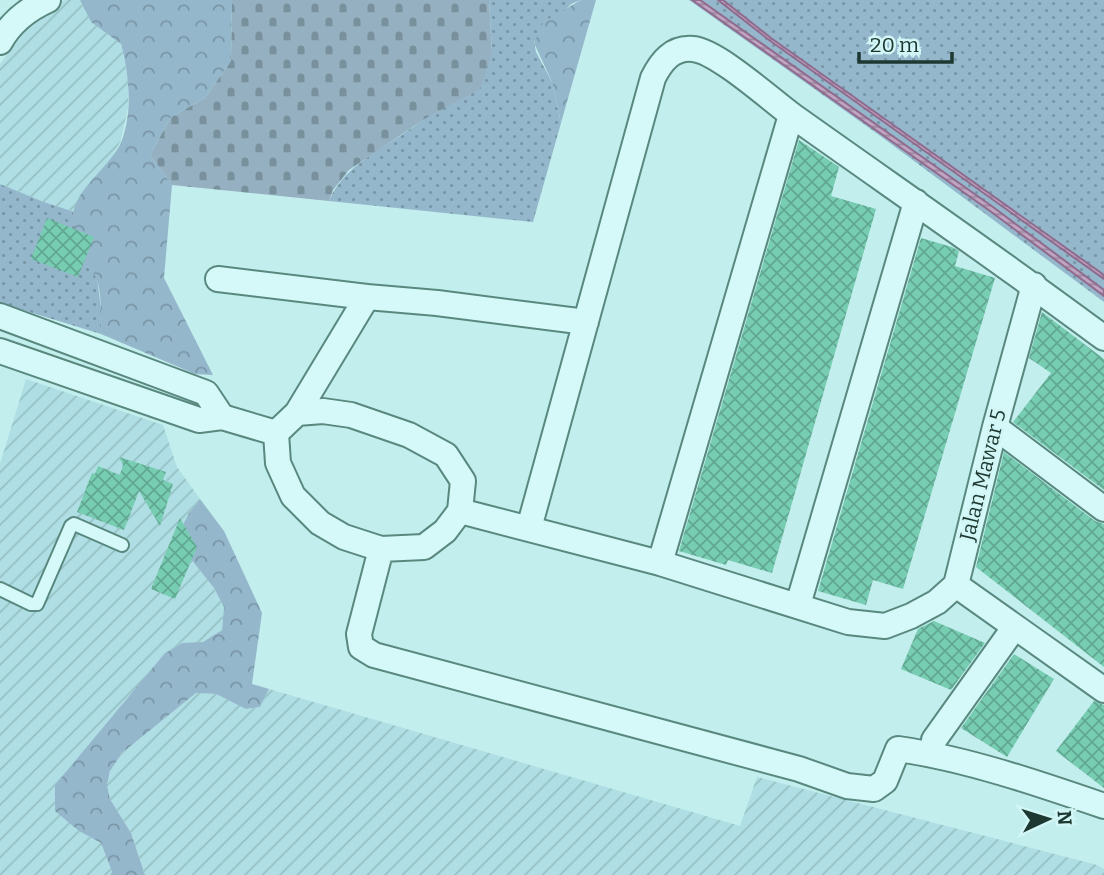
<svg xmlns="http://www.w3.org/2000/svg" width="1104" height="875" viewBox="0 0 1104 875" font-family="Bitter,serif">
<style>
.farmland{fill:url(#farmland-furrows)}
.grass{fill:url(#grass-dots)}
.forest{fill:url(#forest-crowns)}
.cemetery{fill:url(#cemetery-stones)}
.water{fill:url(#water-rules);stroke:#8f6b8e;stroke-width:2}
.building{fill:url(#building-cross-hatch)}
.lines{fill:none;stroke-linecap:round;stroke-linejoin:round}
.service-casing{stroke:#59887f;stroke-width:16}
.minor-casing{stroke:#59887f;stroke-width:28}
.service{stroke:#d5f9f8;stroke-width:12}
.minor{stroke:#d5f9f8;stroke-width:24}
.labels{text-anchor:middle;dominant-baseline:central;stroke-width:5;stroke-linejoin:round;paint-order:stroke}
.street-label{font-size:21px;fill:#1d3831;stroke:#d1f6f5}
</style>
<defs>
<pattern id="farmland-furrows" width="10" height="10" patternUnits="userSpaceOnUse" patternTransform="scale(1.75)"><rect width="10" height="10" fill="#afdfe4"/><path d="M-1 1l2-2M0 10L10 0M9 11l2-2" fill="none" stroke="#96c0c4"/></pattern>
<pattern id="grass-dots" width="8" height="8" patternUnits="userSpaceOnUse" patternTransform="scale(1.75)"><rect width="8" height="8" fill="#95b7cc"/><path d="M2 2h.1M6 6h.1" fill="none" stroke="#7996a6" stroke-width="1.8" stroke-linecap="round"/></pattern>
<pattern id="forest-crowns" width="20" height="18" patternUnits="userSpaceOnUse" patternTransform="scale(1.75)"><rect width="20" height="18" fill="#95b7cc"/><path d="M2 6a3 3 0 1 1 6 0M12 15a3 3 0 1 1 6 0" fill="none" stroke="#7996a6"/></pattern>
<pattern id="cemetery-stones" width="16" height="16" patternUnits="userSpaceOnUse" patternTransform="scale(1.75)"><rect width="16" height="16" fill="#95b0c1"/><path d="M2 7V4a2 2 0 0 1 4 0v3zM10 15v-3a2 2 0 0 1 4 0v3z" fill="#79909d"/></pattern>
<pattern id="water-rules" width="6" height="5" patternUnits="userSpaceOnUse" patternTransform="scale(1.75)"><rect width="6" height="5" fill="#c0a4c1"/><path d="M0 2.5h6" fill="none" stroke="#9b879d"/></pattern>
<pattern id="building-cross-hatch" width="8" height="8" patternUnits="userSpaceOnUse" patternTransform="scale(1.75)"><rect width="8" height="8" fill="#77cdb2"/><path d="M0 0l8 8M0 8l8-8" fill="none" stroke="#61a791"/></pattern>
</defs>
<rect width="100%" height="100%" fill="#c2eeed"/>
<path class="farmland" d="M64,0h16l11,22 30,22 8,39 -1,25 -7,32 -10,19 -28,34 -7,11 -1,8 -31,-10 -44,-18v-120l30,-39 19,-17z
M26,379l137,46 14,42 23,32 -11,14 1,45 24,30 10,19 -2,23 -19,13h-21l-17,10 -86,178 22,12 11,29 -2,3h-110v-411z
M269,689l471,137 17,-49 340,88 7,4v6h-959l-14,-42 -21,-34 -3,-14 3,-14 12,-18 74,-60 20,1 31,15 13,-2z"/>
<path class="grass" d="M489,0h92l-10,4 -37,38 2,10 16,30 9,41 -28,99 -204,-21c16,-40 66,-57 97,-84 23,-20 44,-43 66,-64z
M689,0h415v302l-225,-167z
M0,184l44,18 31,10 -2,9 13,43 11,14 4,30v26l-101,-31z"/>
<path class="forest" d="M80,0h152l-1,61 -26,37 -34,19 -21,38 22,30 -8,93 49,97 -18,-1 -94,-40c0,-18 1,-37 -4,-54 -2,-7 -9,-11 -12,-17 -5,-11 -11,-30 -12,-42 -3,-30 38,-53 49,-81 11,-31 7,-65 -1,-96l-30,-22z
M581,0h15l-35,123 -9,-41 -18,-39 9,-21z
M200,499l24,32 38,82 -10,71 17,5 -9,18 -14,2 -30,-15 -20,-1 -74,60 -12,18 -3,14 3,14 21,34 14,42h-35l2,-3 -11,-29 -22,-12 -24,-20v-26l110,-132 17,-10 21,-1 19,-12 2,-23 -10,-19 -24,-30 -7,-33 6,-12z"/>
<path class="cemetery" d="M232,0h257l3,53 -12,36 -54,29 -77,52 -16,20 -4,11 -157,-16 -22,-30 21,-38 34,-19 26,-37z"/>
<path class="water" d="M692,0h8l293,207 111,83v6l-114,-85z
M718,0h5l48,38 333,237v4l-335,-239z"/>
<path class="building" d="M799,140l40,27 -8,29 45,13 -104,364 -44,-13 -2,5 -47,-14z
M47,218l47,19 -16,40 -47,-18z
M921,238l31,9 7,4 -4,15 40,12 -92,311 -30,-9 -7,25 -48,-14z
M1042,312l62,47v131l-91,-68 38,-49 -22,-15z
M1004,452l91,69 9,3v143l-128,-100z
M119,457l47,15 -3,8 10,4 -13,42 -21,-35 -15,39 -47,-18 15,-39 3,1 3,-8 22,9 3,-10z
M180,518l17,29 -22,52 -24,-10z
M934,621l51,22 -34,47 -50,-21 17,-40z
M1014,654l40,25 -47,78 -46,-29z
M1094,701l10,4v83l-48,-37z"/>
<g class="lines">
<defs>
<path id="service" d="M0,589l31,15h6l34,-78 3,-2 48,21"/>
<path id="minor" d="M0,42c11,-20 28,-33 48,-42
M218,279l149,18
M0,316l206,77 16,24
M0,351l199,69 23,-3 54,16
M297,413l26,-2 28,4 58,20 37,20 17,26 -3,30
M995,427l109,82
M276,433l2,30 15,33 27,27 24,14 37,12 43,-2 21,-16 15,-20 200,52 188,59 37,4 26,-10 26,-14 19,-17 39,-158 39,-142
M276,433l21,-20 70,-116 70,6 149,19
M529,528l124,-450c8,-16 19,-31 40,-29 24,2 78,51 100,67 104,74 209,146 311,222
M381,549l-22,85 2,13 13,8 425,114 48,17 27,3 11,-8 13,-32c69,10 139,34 206,57
M660,563l131,-448
M956,585l148,105
M798,605l118,-403
M934,740l80,-112"/>
</defs>
<use href="#service" class="service-casing"/>
<use href="#minor" class="minor-casing"/>
<use href="#service" class="service"/>
<use href="#minor" class="minor"/>
</g>
<g class="labels">
<g class="street-label">
<text transform="translate(983 475) rotate(-76)">Jalan Mawar 5</text>
</g>
</g>
<g transform="translate(1048 819) rotate(86)" stroke="#d1f6f5" stroke-width="5" paint-order="stroke">
<path d="M0-5L12 26L0 18L-12 26Z" fill="#1d3831"/>
<text y="-10" font-size="19" font-weight="bold" text-anchor="middle" fill="#1d3831">N</text>
</g>
<path d="M859 52v10h93v-10" fill="none" stroke="#1d3831" stroke-width="3.5"/>
<text x="870" y="52" font-size="21" fill="#1d3831" stroke="#d1f6f5" stroke-width="5" paint-order="stroke">20 m</text>
</svg>
